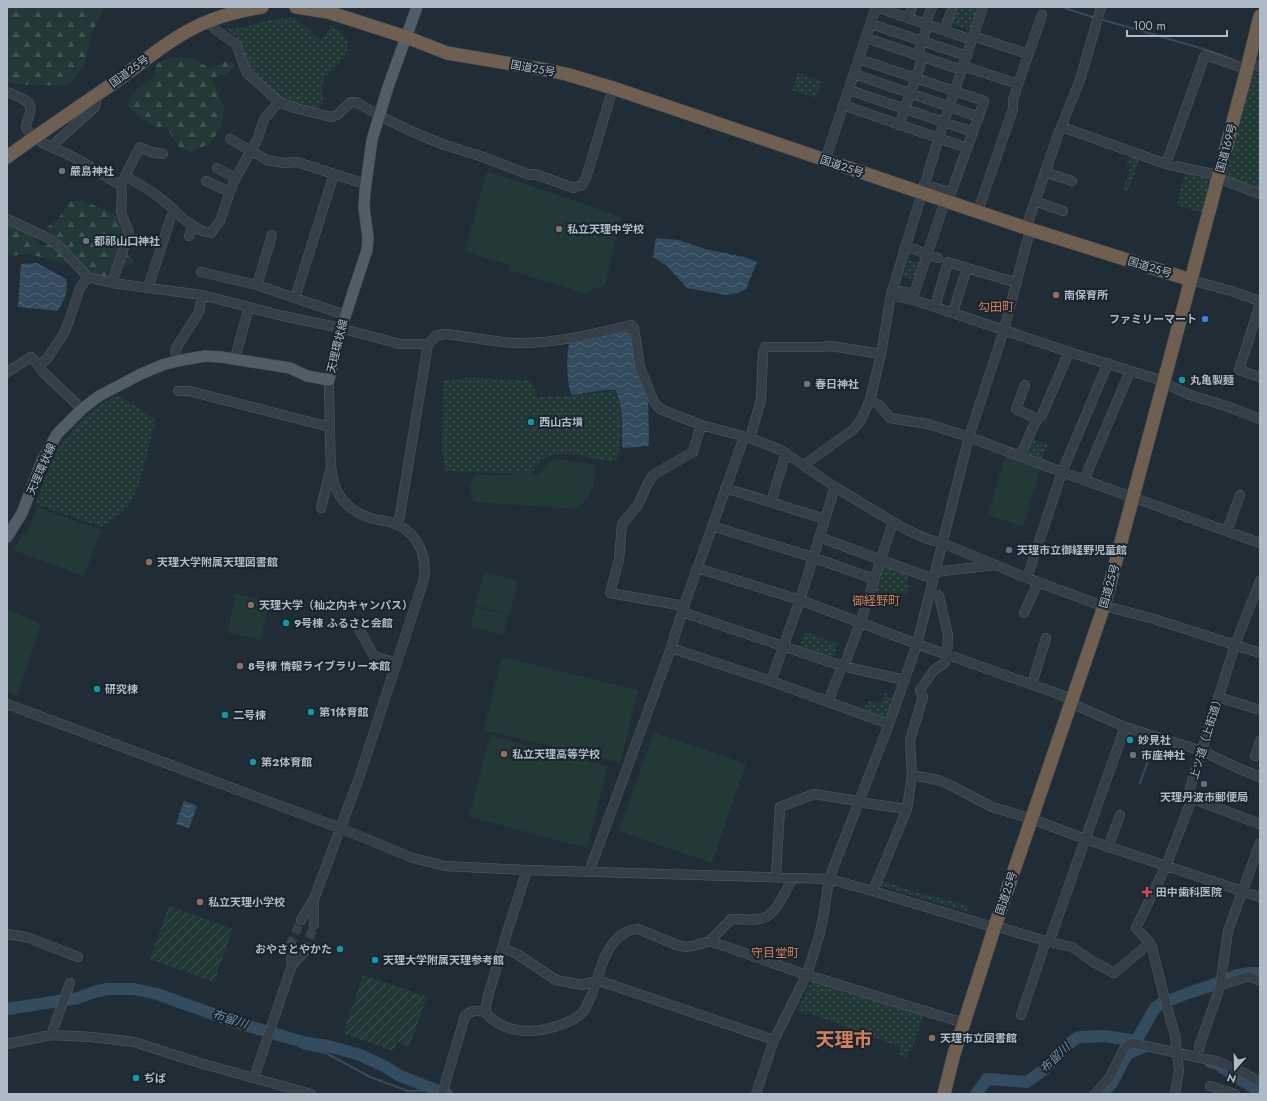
<svg xmlns="http://www.w3.org/2000/svg" width="1267" height="1101" viewBox="0 0 1267 1101" font-family="Jost,'Noto Sans JP',sans-serif">
<style>
.grass{fill:url(#grass-dots)}
.forest{fill:url(#forest-firs)}
.garden{fill:url(#garden-furrows)}
.pitch{fill:#223938}
.water{fill:url(#water-waves)}
.lines{fill:none;stroke-linecap:round;stroke-linejoin:round}
.stream{stroke:#344c5f;stroke-width:2}
.river{stroke:#344c5f;stroke-width:12}
.minor-tunnel{stroke:#35424c;stroke-width:9;stroke-dasharray:9 4.5;stroke-linecap:butt}
.minor-casing{stroke:#515d66;stroke-width:10}
.major-casing{stroke:#3d4852;stroke-width:12}
.highway-casing{stroke:#3e4a52;stroke-width:14}
.minor{stroke:#343f48;stroke-width:9}
.major{stroke:#515e68;stroke-width:11}
.highway{stroke:#6e5f51;stroke-width:13}
.worship-dot{fill:#6b7280;stroke:#19242c;stroke-width:1.5}
.education-dot{fill:#8d6e63;stroke:#19242c;stroke-width:1.5}
.shop-dot{fill:#3f7fe0;stroke:#19242c;stroke-width:1.5}
.culture-dot{fill:#0f9aa8;stroke:#19242c;stroke-width:1.5}
.service-dot{fill:#5c6f8a;stroke:#19242c;stroke-width:1.5}
.health-dot{fill:#e0444e;stroke:#19242c;stroke-width:1.5}
.labels{text-anchor:middle;dominant-baseline:central;stroke-width:4;stroke-linejoin:round;paint-order:stroke}
.street-label{font-size:11px;fill:#aebac5;stroke:#19242c}
.poi-label{font-size:11px;font-weight:bold;fill:#aebac5;stroke:#19242c;text-anchor:start}
.neighbourhood-label{font-size:12px;fill:#d37f5b;stroke:#19242c}
.water-label{font-size:12px;font-style:italic;fill:#6f8fa9;stroke:#19242c}
.town-label{font-size:19px;font-weight:bold;fill:#d37f5b;stroke:#19242c}
</style>
<defs>
<pattern id="grass-dots" width="8" height="8" patternUnits="userSpaceOnUse"><rect width="8" height="8" fill="#223938"/><path d="M2 2h.1M6 6h.1" fill="none" stroke="#405453" stroke-width="1.8" stroke-linecap="round"/></pattern>
<pattern id="forest-firs" width="22" height="20" patternUnits="userSpaceOnUse"><rect width="22" height="20" fill="#223938"/><path d="M5 1l3.5 6h-7zM16 11l3.5 6h-7z" fill="#405453"/></pattern>
<pattern id="garden-furrows" width="10" height="10" patternUnits="userSpaceOnUse"><rect width="10" height="10" fill="#223938"/><path d="M-1 1l2-2M0 10L10 0M9 11l2-2" fill="none" stroke="#405453"/></pattern>
<pattern id="water-waves" width="16" height="10" patternUnits="userSpaceOnUse"><rect width="16" height="10" fill="#344c5f"/><path d="M0 5q4-4 8 0t8 0" fill="none" stroke="#4f6474"/></pattern>
</defs>
<rect width="100%" height="100%" fill="#202d37"/>
<path class="grass" d="M956,7h24l-9,24 -21,-7z
M296,18l24,22 6,-5 5,-10c23,15 20,26 3,44 -4,4 -9,7 -11,12 -4,10 4,15 -4,29l-35,-8 -27,-24 -8,-10 -4,-13 -7,-17 -12,-10 19,-1 27,-8z
M1251,70l9,4v115l-38,-14z
M798,73l23,8 -5,17 -24,-8z
M1131,152l10,3 -13,36 -5,-2 8,-23 -5,-2z
M1185,173l29,7 -9,34 -28,-9z
M908,260l14,3 -5,17 -14,-4z
M468,378l60,2 4,4 5,13 32,-1 45,-5c11,15 7,51 3,68l-5,3c-20,-3 -48,-15 -67,-4 -6,4 -10,10 -14,16l-85,-3 -4,-21 1,-66 3,-4z
M118,395l37,24v3c-6,22 -14,67 -27,84 -7,9 -17,14 -27,21l-65,-23c6,-16 10,-34 19,-50 14,-24 37,-48 63,-59z
M1034,439l14,6 -7,15 -17,-7 5,-13 4,1z
M888,564l22,7 -4,13 3,2 -3,8 -8,-2 -6,15 -21,-2 12,-39z
M805,632l33,12 -6,15 -33,-10z
M885,693l3,1 -1,3 9,3 -8,22 -25,-9 5,-12 5,1 1,-1 7,2z
M881,880l28,10 25,6v1l34,8 -1,7 -87,-27z
M812,980l112,32 -10,32 -8,14 -8,-3 2,-8 -91,-34 -2,1 -10,-3z"/>
<path class="forest" d="M7,7h98l-14,28 -7,32 -17,19 -53,-2 -7,-1z
M172,57l19,1 19,10 18,-7 7,4 -8,9 -15,4 12,31 -2,16 -11,18 -20,9 -11,-4 -13,-19 -13,-3 -15,-9 -11,-11c2,-15 16,-22 27,-30v-11z
M82,200c18,9 48,15 47,39 0,5 -1,11 -2,16l6,3v6l-13,3 -12,12 -19,-6 -8,-8 -18,-1 -33,-10 -23,2v-34c14,6 25,12 35,24l7,-1 5,-9 -7,-9 10,-6 13,-20z"/>
<path class="garden" d="M169,906l64,23 -19,53 -64,-23z
M363,975l64,22 -18,50 -12,-5 -4,9 -50,-18z"/>
<path class="pitch" d="M487,171l134,46 -16,68 -21,8 -75,-23 1,-5 -45,-14z
M1006,454l35,13 -18,60 -35,-12z
M556,459l38,6c0,24 0,28 -17,44l-104,-7 -3,-16 4,-11 65,-1 8,-10z
M37,507l64,23 -17,46 -71,-26 10,-17 4,1z
M484,572l34,9 -9,34 -34,-10z
M235,594l34,7 -8,39 -33,-7z
M475,607l33,8 -5,20 -33,-9z
M7,609l34,15 -24,72 -10,-4z
M502,657l136,33 -18,73 -136,-33z
M654,732l92,32 -34,99 -93,-32z
M490,736l118,30 -21,82 -118,-31z"/>
<path class="water" d="M656,238l23,2 26,9 39,8 13,5 -11,27 -8,4 -12,2 -39,-7 -20,-22 -14,-9z
M37,263l29,16c3,11 -2,24 -9,32l-39,-4 3,-43z
M625,331l4,2 2,3 7,37 10,26 1,45 -1,2 -25,2 -1,-3c0,-18 2,-38 -7,-55h-9l-34,5c-6,-10 -6,-44 -2,-55z
M184,801l13,5 -8,22 -13,-4z"/>
<g class="lines">
<path class="stream" d="M1062,7l33,11
M1100,19l107,31 25,9
M1140,783l9,-25
M281,1035l21,13 24,5 44,24 38,14 26,-1"/>
<path class="river" d="M7,1009l71,-11 19,-7 11,-2h26l23,5 81,29 69,20 21,3 32,9 26,12 14,9 47,18
M1136,1041l19,-33 5,-4 31,-12 19,-6 27,-11 13,-2h7l3,1
M1210,1062l7,2 43,28
M976,1094l11,-15 40,3 18,-13 21,-23 9,-7 5,-2 25,-1 31,5
M1101,1094l11,-11 13,-25 4,-5 14,-6"/>
<path class="minor-tunnel" d="M290,946l11,-26
M305,951l9,-26"/>
<defs>
<path id="minor" d="M908,18l4,-11
M208,21l8,9 20,14 11,29 32,29 16,6 36,9 6,-2 14,-13h5l28,16 31,15 27,11 41,13 47,18 5,-1 39,14 8,-3 4,-7 27,-90
M871,24l96,32
M925,24l7,-17
M944,30l9,-23
M973,36l55,18
M866,38l96,32
M917,56l11,-31
M859,59l125,42 -33,92 -27,-9
M1249,62l11,5
M963,66l55,18
M854,74l125,43
M849,90l124,42
M7,92c9,4 27,8 23,21 -2,5 -4,10 -4,15 10,16 31,20 47,29 16,8 31,19 48,28
M843,105l124,43
M899,125l24,-68
M1062,127l104,37 52,11
M230,139l37,21 17,3 13,-1 68,22
M53,147l3,-5 39,-35 1,-4 -4,-6
M825,161l51,-154 96,33
M1166,164l39,-109 42,14
M217,168l18,10
M1045,171l5,3 22,7
M334,174l-39,124 50,17
M125,176l15,-29 11,5 12,2
M1218,178l42,16
M206,181l24,11
M1035,201l28,10
M978,211l35,-102v-9l5,-16 24,-69
M7,219l41,19 13,10 27,29 24,6 90,12 81,21 53,11 64,17h28
M1026,228l33,-96 21,-52 21,-73
M189,236l4,-10
M905,246l33,12
M201,272l56,13 38,13
M1191,280l40,11 29,10
M112,283l17,-50 -8,-21 1,-17 -1,-10 4,-9c12,7 24,13 35,22 16,12 30,32 51,35l9,-12 13,-38 25,-45 6,-19 15,-17
M257,285l15,-50
M148,288l23,-71 4,-5
M901,291l13,3 31,-93
M891,295l26,6 152,51 88,27 30,15 39,12 34,13
M1260,304l-21,66 21,7
M935,307l13,-45 19,6
M953,312l14,-44 50,15
M235,358l14,-51
M177,361l-2,-9 3,-7 21,-33 3,-17
M39,365l8,-6 16,-24 6,-14 11,-33 8,-11
M7,372l24,-15 5,5 8,11 38,36
M1025,385l-9,24 15,7 5,5
M178,391h11l141,36
M870,400l9,5 11,13 38,6 41,13 93,35 198,71
M750,438l11,-38 2,-47 2,-6h55l11,-1 50,8
M1020,456l16,-35 6,-6 27,-63
M804,465l50,-36 7,-9 9,-20 11,-46 10,-59 48,-158 44,-130
M1084,480l46,-109
M725,488l100,31
M771,502l15,-49
M321,508l9,-37
M397,525l3,-10 28,-171 8,-8 9,-2c23,2 46,8 70,9 39,1 78,-9 116,-18l3,3 6,39 14,35 6,7 41,16 49,13 31,12 54,37 58,35 12,7 22,10 15,4 85,35 73,27 51,13 109,35
M712,526l100,31 62,22
M1227,531l13,-36
M819,537l114,42
M697,568l103,32 117,44 147,52 11,9 50,22 77,24 36,17 22,9
M935,572l60,-7
M1027,578l35,-106 46,-109
M684,606l-74,-13 9,-33 3,-36 16,-19 9,-20 6,-10 40,-23 8,-27
M682,612l160,54 63,14
M1024,613l14,-31
M356,624l18,32 22,7
M671,648l100,33 118,43
M844,666l16,-43 33,-101
M771,681l29,-81 35,-113
M1032,684l14,-46
M1218,697l42,13
M828,702l14,-36
M7,704l333,124 73,30 32,8 82,4 302,9 44,12 113,34 9,1 51,15 26,6 20,14 22,12 36,-30
M1255,756l5,-15
M912,775l26,5 14,6 40,21 40,12 53,20 175,58
M1191,798l69,26
M1108,847l12,-32
M527,870l-22,69 -17,57 -3,16c19,23 50,22 75,13 9,-3 18,-8 24,-14 3,-5 5,-11 8,-17 8,-21 12,-50 34,-62 4,-2 7,-3 12,-3l39,16 9,2 7,-1 17,-5 21,-22c11,0 22,2 32,-1 13,-3 23,-29 30,-40
M589,872l82,-224 13,-42 60,-169
M776,877l4,-70 34,-13 44,7 7,2 42,6
M873,891l34,-82 5,-34 -2,-35 13,-43 -3,-7 14,-20 11,-7 2,-9 1,-19 -9,-39 -9,-4
M301,920l13,-21 45,-121 65,-199c3,-22 -5,-44 -26,-54 -8,-4 -16,-4 -24,-6 -15,-4 -28,-12 -36,-26 -9,-17 -7,-39 -8,-58 0,-18 -1,-36 -1,-55
M314,925v-26
M7,934l19,3 52,20
M710,941l91,32 163,50
M1049,942l76,-215
M503,948l14,6 39,26 27,5 14,-5 177,60
M292,965l13,-14
M1221,985l28,-9 11,5
M1021,1015l25,-74
M51,1035l19,-52
M7,1044l44,-9 41,2 42,5 66,21 111,31
M1198,1057l1,-10 21,-60 8,-56 32,-88
M254,1078l38,-113 -2,-19
M1210,1086l25,8
M442,1094l23,-78c7,-6 11,-6 20,-4
M756,1094l18,-54 33,-66 12,-38 4,-17 6,-40 60,-155 28,-80 52,-207 35,-107 22,-85 5,-16
M1095,1094l15,-17 15,-30 7,-4 87,19 21,9 20,11
M1175,1094l4,-23 -4,-36 -10,-35 -13,-52 -2,-5 -14,-15 30,-62 25,-65 -1,-13 45,-143 25,-64"/>
<path id="major" d="M7,537l15,-24 20,-52 15,-27 25,-25 17,-13 42,-22 21,-9 15,-4 28,-5 16,1 69,11 17,8 22,4 12,-51 26,-79 1,-12 -4,-31 1,-16 7,-51 16,-53 29,-80"/>
<path id="highway" d="M296,7l32,5 78,25 41,16 100,17 19,4 47,14 413,140 165,52
M7,157c36,-26 72,-50 108,-75 30,-21 60,-48 94,-61 17,-7 35,-11 53,-14
M944,1094l10,-40 41,-128 109,-320 143,-537 13,-53"/>
</defs>
<use href="#minor" class="minor-casing"/>
<use href="#major" class="major-casing"/>
<use href="#highway" class="highway-casing"/>
<use href="#minor" class="minor"/>
<use href="#major" class="major"/>
<use href="#highway" class="highway"/>
</g>
<g class="worship-dot">
<circle cx="62" cy="171" r="4"/>
<circle cx="86" cy="241" r="4"/>
<circle cx="807" cy="384" r="4"/>
<circle cx="1133" cy="755" r="4"/>
</g>
<g class="education-dot">
<circle cx="559" cy="229" r="4"/>
<circle cx="1056" cy="295" r="4"/>
<circle cx="149" cy="562" r="4"/>
<circle cx="251" cy="605" r="4"/>
<circle cx="240" cy="666" r="4"/>
<circle cx="504" cy="754" r="4"/>
<circle cx="200" cy="902" r="4"/>
<circle cx="932" cy="1038" r="4"/>
</g>
<circle class="shop-dot" cx="1205" cy="319" r="4"/>
<g class="culture-dot">
<circle cx="1182" cy="380" r="4"/>
<circle cx="531" cy="422" r="4"/>
<circle cx="286" cy="623" r="4"/>
<circle cx="97" cy="689" r="4"/>
<circle cx="311" cy="712" r="4"/>
<circle cx="225" cy="715" r="4"/>
<circle cx="1130" cy="740" r="4"/>
<circle cx="253" cy="762" r="4"/>
<circle cx="340" cy="949" r="4"/>
<circle cx="375" cy="960" r="4"/>
<circle cx="136" cy="1078" r="4"/>
</g>
<g class="service-dot">
<circle cx="1009" cy="550" r="4"/>
<circle cx="1204" cy="784" r="4"/>
</g>
<path class="health-dot" d="M1145 886h4v4h4v4h-4v4h-4v-4h-4v-4h4z"/>
<g class="labels">
<g class="street-label">
<text transform="translate(533 68) rotate(10)">国道25号</text>
<text transform="translate(129 71) rotate(-36)">国道25号</text>
<text transform="translate(1226 148) rotate(-75)">国道169号</text>
<text transform="translate(842 166) rotate(19)">国道25号</text>
<text transform="translate(1150 267) rotate(17)">国道25号</text>
<text transform="translate(337 346) rotate(-76)">天理環状線</text>
<text transform="translate(41 469) rotate(-66)">天理環状線</text>
<text transform="translate(1109 586) rotate(-74)">国道25号</text>
<text transform="translate(1206 737) rotate(-73)">上ツ道（上街道）</text>
<text transform="translate(1006 893) rotate(-71)">国道25号</text>
</g>
<g class="poi-label">
<text x="70" y="171">嚴島神社</text>
<text x="567" y="229">私立天理中学校</text>
<text x="94" y="241">都祁山口神社</text>
<text x="1064" y="295">南保育所</text>
<text x="1197" y="319" text-anchor="end">ファミリーマート</text>
<text x="1190" y="380">丸亀製麺</text>
<text x="815" y="384">春日神社</text>
<text x="539" y="422">西山古墳</text>
<text x="1017" y="550">天理市立御経野児童館</text>
<text x="157" y="562">天理大学附属天理図書館</text>
<text x="259" y="605">天理大学（杣之内キャンパス）</text>
<text x="294" y="623">9号棟 ふるさと会館</text>
<text x="248" y="666">8号棟 情報ライブラリー本館</text>
<text x="105" y="689">研究棟</text>
<text x="319" y="712">第1体育館</text>
<text x="233" y="715">二号棟</text>
<text x="1138" y="740">妙見社</text>
<text x="512" y="754">私立天理高等学校</text>
<text x="1141" y="755">市座神社</text>
<text x="261" y="762">第2体育館</text>
<text x="1204" y="797" text-anchor="middle">天理丹波市郵便局</text>
<text x="1156" y="892">田中歯科医院</text>
<text x="208" y="902">私立天理小学校</text>
<text x="332" y="949" text-anchor="end">おやさとやかた</text>
<text x="383" y="960">天理大学附属天理参考館</text>
<text x="940" y="1038">天理市立図書館</text>
<text x="144" y="1078">ぢば</text>
</g>
<g class="neighbourhood-label">
<text x="996" y="307">勾田町</text>
<text x="876" y="601">御経野町</text>
<text x="775" y="953">守目堂町</text>
</g>
<g class="water-label">
<text transform="translate(230 1019) rotate(18)">布留川</text>
<text transform="translate(1055 1058) rotate(-44)">布留川</text>
</g>
<g class="town-label">
<text x="844" y="1039">天理市</text>
</g>
</g>
<rect width="1267" height="1101" fill="none" stroke="#aebac5" stroke-width="16"/>
<g transform="translate(1235 1069) rotate(200)" stroke="#19242c" stroke-width="3" paint-order="stroke">
<path d="M0-3L7 15L0 10L-7 15Z" fill="#aebac5"/>
<text y="-6" font-size="11" font-weight="bold" text-anchor="middle" fill="#aebac5">N</text>
</g>
<path d="M1127 30v6h100v-6" fill="none" stroke="#aebac5" stroke-width="2"/>
<text x="1133" y="30" font-size="12" fill="#aebac5" stroke="#19242c" stroke-width="3" paint-order="stroke">100 m</text>
</svg>
